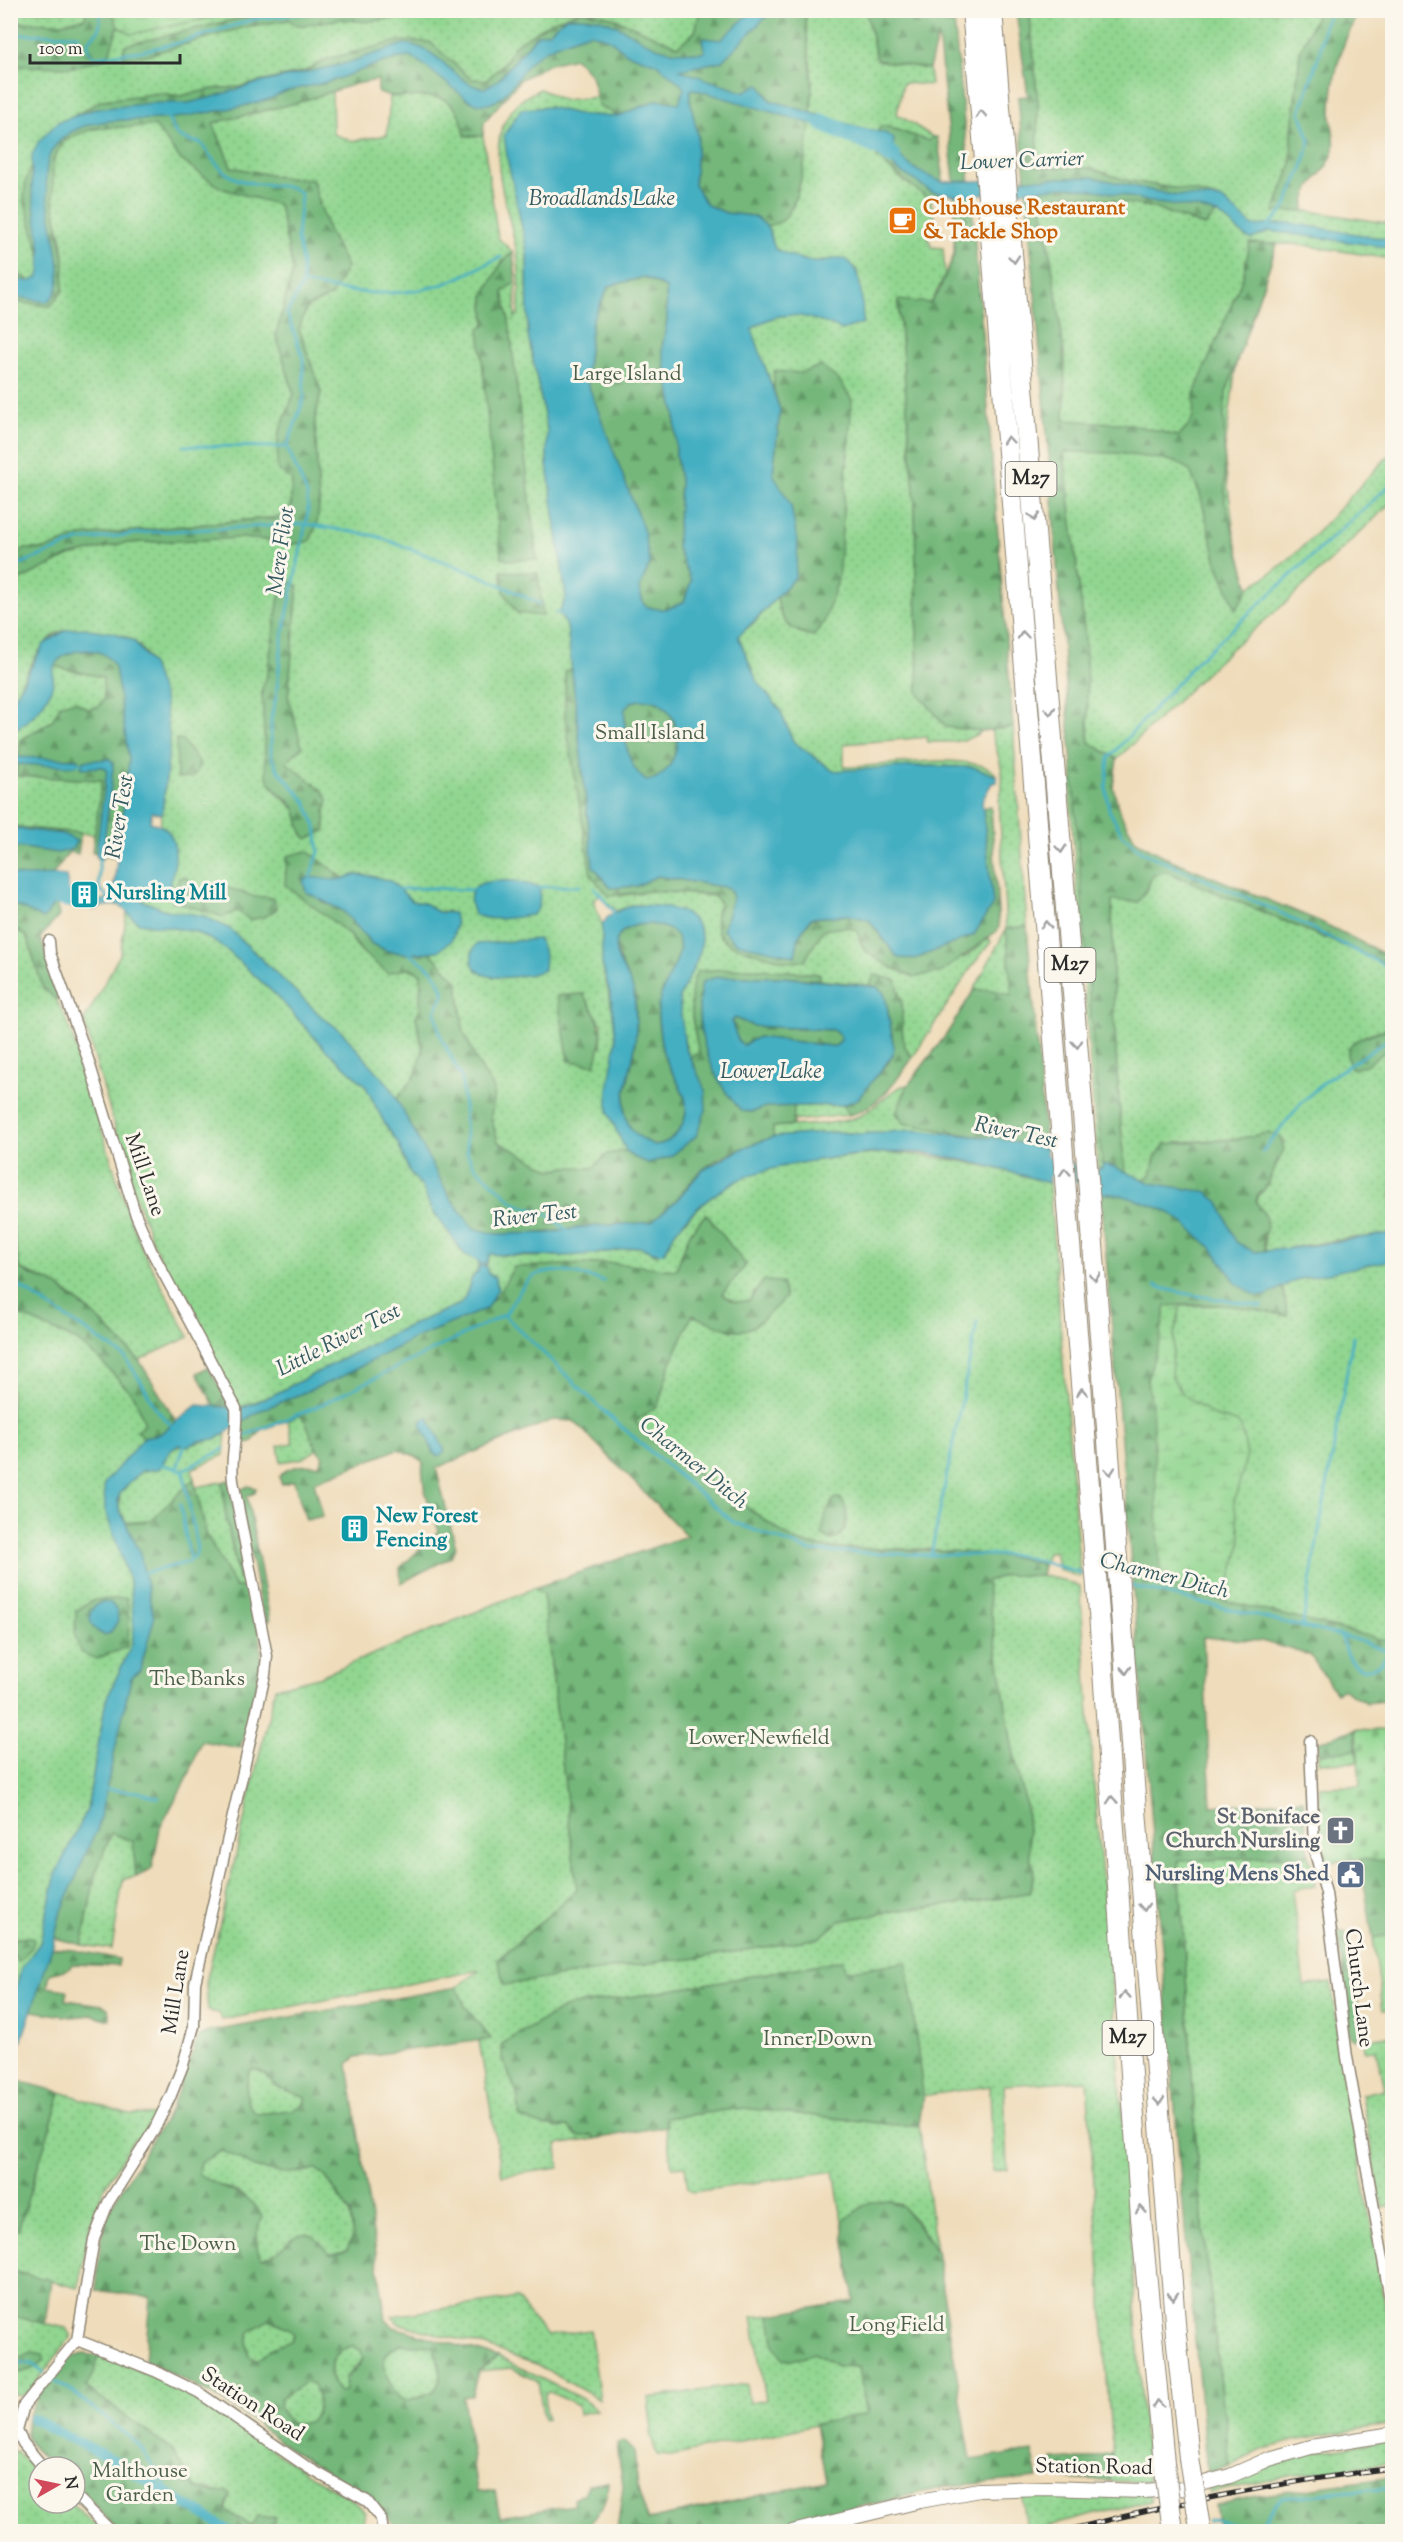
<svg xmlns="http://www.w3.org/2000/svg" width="1403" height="2542" viewBox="0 0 1403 2542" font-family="'Sorts Mill Goudy',serif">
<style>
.grass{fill:url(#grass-dots);stroke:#5e805e;stroke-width:1.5;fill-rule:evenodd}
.forest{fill:url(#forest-firs);stroke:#507152;stroke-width:1.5;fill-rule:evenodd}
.wetland{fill:url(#wetland-marsh);stroke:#5e805e;stroke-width:1.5}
.cemetery{fill:url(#cemetery-stones);stroke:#5e805e;stroke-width:1.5}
.garden{fill:#91d690;stroke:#5e805e;stroke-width:1.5}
.water{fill:#44afc2;stroke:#386d76;stroke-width:1.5;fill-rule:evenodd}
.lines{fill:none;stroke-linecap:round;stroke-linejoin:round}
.stream{stroke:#44afc2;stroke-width:3}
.canal{stroke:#44afc2;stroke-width:10}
.river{stroke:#44afc2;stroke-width:18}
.minor-casing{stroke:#8d8472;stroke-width:13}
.tertiary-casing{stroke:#8d8472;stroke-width:16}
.motorway-casing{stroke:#8d8472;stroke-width:22}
.minor{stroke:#fff;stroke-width:10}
.tertiary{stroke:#fff;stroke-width:14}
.motorway{stroke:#fff;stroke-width:20}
.rail-casing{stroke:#2b2b2b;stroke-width:5}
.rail{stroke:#fbf7ec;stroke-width:3;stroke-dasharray:9;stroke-linecap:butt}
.motorway-bridge-casing{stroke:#8d8472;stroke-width:22;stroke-linecap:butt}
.motorway-bridge{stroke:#fff;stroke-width:20}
.oneway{stroke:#a0a0a0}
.labels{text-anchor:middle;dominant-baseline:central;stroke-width:6;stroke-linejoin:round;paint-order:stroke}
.shield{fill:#fbf7ec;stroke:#696865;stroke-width:1.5}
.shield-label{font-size:20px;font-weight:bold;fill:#2b2b2b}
.food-label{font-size:21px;font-weight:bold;fill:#c56008;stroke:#fbf7ec;text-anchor:start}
.park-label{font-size:21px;fill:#4a5e49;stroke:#fbf7ec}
.culture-label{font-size:21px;font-weight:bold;fill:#0d838f;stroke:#fbf7ec;text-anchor:start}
.street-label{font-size:21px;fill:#2b2b2b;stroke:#fbf7ec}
.worship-label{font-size:21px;font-weight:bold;fill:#5b616d;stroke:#fbf7ec;text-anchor:end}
.service-label{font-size:21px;font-weight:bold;fill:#4e5e75;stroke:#fbf7ec;text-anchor:end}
.water-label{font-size:22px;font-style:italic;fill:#345960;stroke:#fbf7ec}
</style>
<defs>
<pattern id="grass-dots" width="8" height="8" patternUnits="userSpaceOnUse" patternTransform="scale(1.5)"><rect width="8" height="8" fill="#91d690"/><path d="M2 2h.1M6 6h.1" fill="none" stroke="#7db87c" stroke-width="1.8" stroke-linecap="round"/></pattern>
<pattern id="forest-firs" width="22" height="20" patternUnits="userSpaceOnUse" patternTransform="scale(1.5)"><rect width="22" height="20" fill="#74b77a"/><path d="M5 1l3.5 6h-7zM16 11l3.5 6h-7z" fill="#5f9564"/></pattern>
<pattern id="wetland-marsh" width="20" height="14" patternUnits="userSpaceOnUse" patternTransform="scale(1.5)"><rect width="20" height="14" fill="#91d690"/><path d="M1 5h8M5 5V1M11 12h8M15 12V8" fill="none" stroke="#7db87c"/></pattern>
<pattern id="cemetery-stones" width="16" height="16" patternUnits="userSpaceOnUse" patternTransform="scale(1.5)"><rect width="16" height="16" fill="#91d690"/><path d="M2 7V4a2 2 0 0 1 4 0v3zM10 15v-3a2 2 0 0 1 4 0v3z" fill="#7db87c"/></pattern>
</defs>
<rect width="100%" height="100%" fill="#fbf7ec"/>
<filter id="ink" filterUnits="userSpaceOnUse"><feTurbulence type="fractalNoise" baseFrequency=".0167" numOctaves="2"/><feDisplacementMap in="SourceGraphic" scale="12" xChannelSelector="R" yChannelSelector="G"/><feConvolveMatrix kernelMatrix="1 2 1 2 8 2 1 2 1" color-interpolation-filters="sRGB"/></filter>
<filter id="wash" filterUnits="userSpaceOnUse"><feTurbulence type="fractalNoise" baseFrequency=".008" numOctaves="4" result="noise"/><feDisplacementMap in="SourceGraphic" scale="24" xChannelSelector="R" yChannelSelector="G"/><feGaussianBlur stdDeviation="1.35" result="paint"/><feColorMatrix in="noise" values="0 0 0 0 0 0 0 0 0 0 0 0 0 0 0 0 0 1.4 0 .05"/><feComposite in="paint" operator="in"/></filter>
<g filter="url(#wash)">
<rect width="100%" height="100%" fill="#efdcba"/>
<path class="grass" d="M10,11h572l-31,11 -35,22 -10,17 -19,19 -16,-1 -22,-20h-122l-21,12 -67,16 -26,2 -33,7 -20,-3 -99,31 -37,75 20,69 -2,11 -9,6 -8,-8 -14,-2z
M582,11h118l-5,21 -17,14 -67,-29z
M805,11h61l11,49 52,9 2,16 -28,-2 -6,31 36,23 -4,4 -44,-15 -6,1 -2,31 28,24 25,16 6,28 -10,5 6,16 11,1 2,27 -14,28 -33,-2 17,202 3,190 28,34 36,4c-17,13 -34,11 -55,11l1,-5 -84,7v23c30,1 137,-19 153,9l-24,-9 -55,-1 -85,5 -40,-30 -13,-31 -23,-28 -19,-46 18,-15 21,-25c2,26 12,35 37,40l36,-195 -29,-75 -20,7 -27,-2v20l-23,-62c31,-23 59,-13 91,1l21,-7 -6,-53 -18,-12c-26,6 -40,2 -64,-9l-8,-23 15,-5 11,-15 9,-31 10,-82z
M1027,11h291l-18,41 -8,80 -1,34 -16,45h34l83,13v35l-95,-15h-20l-41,120 -12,92 12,92 13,39c58,-32 95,-89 143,-134v49l-103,98 -57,48 -115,111 -28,-17 -4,-104 -23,-202 3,-76 -17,-123 -8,-38 30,-5 81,13 53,19 17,-27 -25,-7 -71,-12 -35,-12 -53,-1 1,-63 -8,-88z
M540,89l23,11 34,-3 2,9 20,10 -37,-1 -33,-8 -25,127 3,17 1,84 19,94v35l19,133 -7,16 8,13 5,43 -7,2 54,225 32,-5 63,5 6,8c-7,11 -4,22 0,33l126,-10 11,3 3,11 104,17 25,-20 2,4 -18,23 -60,92c-15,-9 -10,-41 -11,-57l-27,-25 -5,10 -50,-5v-6l-71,-6 -52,3 -5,47 7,35 -9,4c-6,-13 -14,-45 -11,-59 5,-26 22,-35 21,-66l-32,-25 -36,-2 -15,6 -17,-16 -7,4 9,26v39l13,57 1,20 -8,71 18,39 -18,3 -15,14 -28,-1 -13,3 -54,-28 -7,-25 3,-28 -18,-29 -13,-30 -5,-48 -28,-30 8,-1 10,-40 -10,1 -14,-9 -12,-2 -21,-20 -28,-6h-11l-7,4 -38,-28c11,22 39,90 57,102 15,9 39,11 57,21l-1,35 -4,8 7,34 -8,25 -19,24 -8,-15 -47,-54 -20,-15 -91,-87 -26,-13 -39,-6 -24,-10 2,-8 18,5 9,-8c4,-24 9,-46 -10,-64 8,-51 15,-100 -4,-149 -5,-12 -11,-26 -22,-35 -11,-8 -26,-9 -39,-9 -9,-1 -19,-3 -28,-2 -26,3 -45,53 -56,74v-120l58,-28 56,-13 116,-5 39,3 9,4 21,-4 7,-18 2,-17 -4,-86 6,-28 -22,-63 8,-22 24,-11 16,-29 -19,-37 -16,-51 -27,-1 -54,-11 -18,-44 87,-21 32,-11 1,43 19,7 35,-6 3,-38c39,-2 68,-8 76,39h17l15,102 15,14 -12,12 -17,31 1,32 -6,1 30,-7 -6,-29 13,-11 -1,37 3,-4c2,-20 2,-40 -1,-60 -9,-55 -48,-133 23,-165zM298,586l-10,111 4,19 -6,46 37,29 5,9 -3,11v12l-22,12 -8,-26 -18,-16 -11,-20 -4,-84 5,-13 12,-79zM583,994l19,31 -1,22 -44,-51z
M155,126l26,34 40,28 58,17 14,65 -17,65 18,60 -16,41 14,44 -2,36 -209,20 -35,13h-21l-12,8 3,5 -5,3 -1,-17 5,-3 -5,-7 1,-236 40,4c4,-14 11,-30 13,-44 1,-15 -6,-36 -9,-51 -16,-89 30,-83 100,-85z
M54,665c15,7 33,7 49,13l1,21 -6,8 -10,2 -27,-5 -9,17 -31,19 -5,36 86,4 -6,55 -79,-8 -6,-3 -1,-92c27,-13 42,-38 44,-67z
M1013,727l14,199 -20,3 5,66 -20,-5h-18l32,-61 -7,-129c9,-27 -2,-44 -8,-70z
M1069,781h4l30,387h-5z
M1165,871l227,95v61l-27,8 -10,34 37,-23v187l-2,2 -40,3 -85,14v-37l-9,-13 1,-6c16,-13 20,-36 27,-54l-4,-6 -12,-3 -31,6 -61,3 -21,16 -4,17 -8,5 -17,-7c-11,-91 -13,-182 -14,-274l26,3 9,-13 5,-13z
M127,913l12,10 54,8 19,9 16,11 50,46 46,51 41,37 20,39 13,19 11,28 14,17 7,19 34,47 14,6v10c-12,11 -7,23 -18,34l-65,28 -122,63 -35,13 -84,-162 -21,-56 -49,-169 36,-67z
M10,926l17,11 16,51 13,11 12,24 60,191 15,37 46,86 -50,23c-27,-27 -53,-57 -86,-76 -11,-7 -23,-9 -34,-17l-9,-58z
M908,1085l-12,28 7,10 99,16 -89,-9 -52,4 -26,-2 -62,5v-10c22,-2 64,-2 84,-10 18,-6 34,-31 51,-32z
M843,1105l6,10 -56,6 1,-15z
M883,1153c57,1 111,14 166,30l31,394 -21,-7 -4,-19 -8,2 -4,12 -23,-7 -92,-9 -101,-1 -31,-6 -135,-95 -26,-25 23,-17 12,-40 22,-50 40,16 17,-30 -14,1 -14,-8 25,-29 -40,-51 -16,19 -14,37 -162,-3 -16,28 -7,6 7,-12 -12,-20 3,-15 43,3 66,-3 35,-7h7l17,8c21,-28 45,-56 77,-73 35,-19 108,-25 149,-29z
M1387,1260h5v382l-202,-50 -30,-22 -8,-166 -5,-24 19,-74 72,-1 50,11 -6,-31 13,-5z
M11,1310l66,31 22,18 36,38 10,27 -7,7 6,6 -39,47v25l25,74 5,37 -3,24 -26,56 -19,110 -31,63 -16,70 -19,26 -10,39z
M300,1415l8,8 8,27 -12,8 -23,4 -3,-16 15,-3 -5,-22z
M226,1432l-2,23 -32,14 2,10 -44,42 -23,2 -8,-15 1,-15 21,-22 18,-2c4,-6 8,-15 14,-20 6,-5 11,-2 18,-4 12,-4 24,-5 35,-13z
M222,1482l3,29 13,67 9,2 1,7h-13l-29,-54 -10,-46z
M1007,1575l42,1 31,10 15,213 23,253 29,430 -38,-1 3,-29 -25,-372 -83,5 3,85 -14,1 -3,-85 -68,10 -15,-134 -63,9 -1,-11 -206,36 -70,10 -65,52 15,35 3,25 38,10 10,-1 7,8h18l2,4 -38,6 2,23 -57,8 -23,-135 11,-2 -25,-33 -8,-19 23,-17 -258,50 -3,-7 -11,-2 -2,-28 69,-295 43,-11 216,-89 9,6 34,296 -79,69 6,26 160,-24 27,-2 128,-21 20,-17 61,-11 83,-9 48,-9 3,-24 -4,-10 -4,-52 -14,-60 -26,-165z
M1356,1749l2,13 -39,1v-9z
M111,1833l22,8 3,36 -13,2 -11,70 -30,-4 13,-70z
M1309,1855l6,31 -23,5 12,95 27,-4 17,114 44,246v82l-87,14 -41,11 -34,17 -31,-275 -20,-330z
M1392,2035v170l-10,2 -20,-113 22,-5 -8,-39 -11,1 -1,-11z
M253,2069c12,2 15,10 24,17 8,6 20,6 28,12v6l-12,6 -36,4c-14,-10 -11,-27 -8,-42z
M61,2092l68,22 27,1 -13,24h-9l-29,47 -15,39 -12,63 -67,-17v-44l7,2z
M743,2108l155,17h21l17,125 -21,-30 -16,-17 -29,-1 -28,19 -8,-50 -141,21 -5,-4 -3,-22 -13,1 -8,-49z
M221,2151l77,22 18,-4 9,7 25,37 3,23 -6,14 -16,5 -6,-6 -34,-10 -15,16 -15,3 -4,-6c1,-21 3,-49 -20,-60 -15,-7 -25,-6 -39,-19l3,-11z
M516,2298l31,38 43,-6 10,70 -62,-35 -53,-19 -67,-17 -20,-6 -6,-7z
M770,2315l5,33 17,12 22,-7 24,13 21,1 8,47 -196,42 -14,-1 -7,-22 2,-3 -4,-32 98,-14 3,19 17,-3 -14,-83z
M11,2316l55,12 5,9 -43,56 -8,3 -9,-3z
M270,2319l20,10 4,5 -3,7 -21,8 -13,12 -8,-5c-6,-23 3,-27 21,-37z
M400,2344l32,2c7,10 13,36 1,45 -8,5 -19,7 -28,10 -11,-5 -12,-12 -17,-22 -7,-17 -5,-27 12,-35z
M353,2346l8,4 2,9 -17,18 -1,13 -5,3c-16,-16 -11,-44 13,-47z
M98,2356c81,23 146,76 215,121 18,12 40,18 52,36l-4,17 -88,1 -22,-4 -26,-17 5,-15 -35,-8 -22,-36 -87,-64 9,-15z
M498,2357l84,42 15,11 -18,4 -1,-8 -28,-14 -5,1 2,26 -3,1 -6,-38 -26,-14 -34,3z
M304,2382h9c7,11 8,31 -4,39 -4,2 -11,3 -15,4l-5,-3 -10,-14 1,-9z
M1392,2440v22l-103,14 -80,17v-6l102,-34z
M10,2450l8,3 21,20v30h32l30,28h-90z
M1022,2493l127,1 2,7 -124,30z"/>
<path class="forest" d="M112,10l6,17 -10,30 -33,10 -65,-1v-44l51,1 24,-5 1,-7z
M287,10h208v1l-62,7 -21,-2 -47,6 -23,-3 -38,6h-8l-7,-5 -44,7 -97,28 -25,3 1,-12 6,-2 107,-25z
M582,11l29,6 67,29 17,-14 5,-21h105c0,27 8,55 7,83 -1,30 -8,103 -28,125 -4,4 -11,5 -17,7l-14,-10 -27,-3 -19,-8 -13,-20 4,-49 -8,-35 -11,3 -22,-4 -38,16 -20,-10 -8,-31 -16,-17 -26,6 -28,15 -37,43 -1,14h-18c-9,-60 -48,-30 -87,-43v-13l-23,4 -55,18 -87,21 18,44 54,11 27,1 16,51 19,37 -16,29 -24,11 -8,22 22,63 -6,28 4,86 -2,17 -7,18 -21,4 -9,-4 -39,-3 -116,5 -56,13 -58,28v-19l5,-3 -4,-5 13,-8h21l35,-13 209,-20 2,-36 -15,-11 1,-33 16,-42 -18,-59 17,-65 -14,-65 -58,-17 -40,-28 -26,-34 -61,2 -30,12 -11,20v40l11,60 -1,30 -12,16 -40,-4v-27l14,2 8,8 9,-6 2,-11 -20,-69 2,-19 11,-26 24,-31 41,-23 58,-7 20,3 33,-7 26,-2 67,-16 21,-12 72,-18 31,1 41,37 16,1 19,-19 10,-17 35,-22z
M866,11h87l19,194 41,522 -31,4 -36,-4 -28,-34 -3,-190 -17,-203 32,3 9,-12 15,-37 1,-65 -17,-154 -9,34 -52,-9z
M1016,11h11l3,5 8,88 -1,63 53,1 35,12 71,12 30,10 -21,24 -54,-19 -81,-13 -29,5c11,73 28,146 23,221l66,4 48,12c16,-11 17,-23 16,-42l49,-117 7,-34 27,1 -51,149 -2,22 1,87 24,86 -13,21 -19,-46 -17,-69 -10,-23 -13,-9 -16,-3 -46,-6 -51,-1 21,186 4,104 28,17 -4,28 7,26 16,28 33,18 150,62 73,37v8l-227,-95 -13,5 -5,13 -9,13 -26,-2c1,91 3,183 14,273l16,7 9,-5 4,-17 10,-14 72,-5 31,-6 12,3 4,13 -20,41 -7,6 -1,6 9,13 2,12 -4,9 2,16 17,33 6,31c-41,-9 -80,-15 -122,-9l-7,36 -12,37 5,24 4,75 4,45 30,68 202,50v58l-26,3 -22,-14 -8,4 -26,-38 -49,-14 -58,-4 8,169 92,-6 6,55 -130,6 20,330 31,275 -23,7 -25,-279 -81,-1001 21,2 -7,-28 -13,-3 -54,-718 -30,-349 10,-1z
M1318,11h42c-18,27 -30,73 -29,106 1,11 5,22 3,32 -5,24 -31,34 -30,62l-30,1 17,-46 1,-34 8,-80z
M885,126l44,15 4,-4h4l6,36 -2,21 -11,6 -53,-42 2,-31z
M513,252l3,29 -13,11 6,28 28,239 -30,1 -6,-4 -22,-228 6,-2 -1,-31 17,-31z
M644,277l22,11 1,32 -5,28 13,67 1,40 4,26 -3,66 14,34 -7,21c-14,7 -26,10 -40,3l-5,-16 11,-25 -64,-185 6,-58 17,-35z
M821,366l19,15 12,19 -14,180 -14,42 -10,14c-25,-5 -35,-14 -37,-40l18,-18 -22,-104 7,-64 -6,-19v-20l27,2z
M501,571l37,2 5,43 -26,-3 -13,-21z
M290,582l8,4 -10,111 14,50 -16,15 37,29 5,9 -3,11v20l-18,8c-9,-7 -7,-22 -13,-32 -10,-13 -24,-16 -28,-34l-4,-84 5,-13 12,-79 4,-10z
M76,651l36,1 28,40 -23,167 -25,-7 10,-72 -86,-4 5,-36 31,-19 9,-17 14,-3 13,8 10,-2 6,-8 -1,-21c-16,-6 -34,-6 -49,-13l9,-9z
M572,669l21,197 44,20 20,-10 72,12 4,9 62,59 4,-21 13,-17 37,-3 20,4 14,21 110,-36 -11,-96 9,-2 8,121 -2,4 -55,41 -28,5 -24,-10 -26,-17 -7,-20 -11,-3 -23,3 -18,30c-15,5 -29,-2 -45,-6 -18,-5 -44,-9 -44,-33 0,-7 0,-11 4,-17l-6,-9 -63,-4 -42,5 -18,-21 -26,-157v-47z
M640,700c5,0 11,0 15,1 32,13 28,75 -9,80 -22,-17 -22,-47 -21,-73l6,-6z
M176,739h5l18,23v5l-6,11h-16z
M10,824l7,3 64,6 -3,21 -9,-2 -16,22 6,42 -19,22 21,57 -5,4 -13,-11 -16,-51 -16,-11z
M307,851l38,28 -10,3 -25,-5 11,24 22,10 29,33 15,7 22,3 21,-2 28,30 5,48 13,30 18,29 -3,28 7,25 54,28 13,-3 28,1 15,-14 18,-3c28,22 47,3 70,-15l-1,-69 -5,-10 9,-4c-5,-25 -14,-59 -2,-82l52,-3 71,6v6l-37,-3h-65l-17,9c-8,45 12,84 36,120l5,5 11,1 12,-5 29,-1 -1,19 -20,2v10c-23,8 -51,17 -71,33 -15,12 -32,44 -51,52 -10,4 -53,3 -68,5 -30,4 -80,15 -109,1 -20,-9 -65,-104 -78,-128l19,-24 8,-25 -7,-34 4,-8 1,-35 -10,-6 -23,5 -25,-20 -15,-20 -63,-48 2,-29z
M184,877l5,2 2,12 16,3 5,-8 5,-2 38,13h13l6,3 3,9 -13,8 -14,3 -13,-9 -14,6 -50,-16 -2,-4 8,-19z
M650,924c12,2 25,5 29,18 5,20 -23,45 -21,74 1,12 2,25 5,36 5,16 18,34 22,46 5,22 -9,46 -32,47 -12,-6 -21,-10 -26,-24 -9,-26 7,-52 8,-78 1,-16 3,-41 -3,-56 -6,-17 -17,-28 -16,-47 8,-13 20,-16 34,-16z
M1027,926l19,223 -143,-26 -7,-10 12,-28 38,-50 28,-45h18l20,5 -6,-66z
M874,975l22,5c2,8 5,16 6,23 1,16 -3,46 11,54 -16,23 -35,52 -64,58l-6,-10 15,-6 14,-20 17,-17 5,-14 -8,-48 -9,-13 -7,-2z
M583,994c19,31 23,35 12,71l-26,-4 -12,-65z
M735,1018l18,8 80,4 7,6 1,4 -5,6h-5l-73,-9 -15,8 -4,-2c-2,-7 -7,-16 -7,-22z
M1392,1027v19c-11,8 -27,24 -41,22 -16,-30 22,-33 41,-41z
M10,1209l9,58 10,7 24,9 42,33 44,44 37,61 -16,13 -16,3 -7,-6 8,-7 -10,-27 -36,-38 -22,-18 -66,-30z
M706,1214l40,51 -24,29 13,8 14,-1 15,-21 18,3 4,14c-43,42 -39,40 -94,18l-22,50 -12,40 -23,17 26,25 135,95 31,6 125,3 68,7 23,7 -2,11 -34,-1 -21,6 26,165 14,60 4,52 4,10 -3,24 -48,9 -83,9 -61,11 -20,17 -128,21 -27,2 -160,24 -6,-25 79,-70 -34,-296 -9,-6 153,-52 -113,-115 -22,-1 -116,48 20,80 -5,9 -50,26 -1,-15 39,-37c-8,-22 -19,-46 -16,-69l-8,-6 -17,-7 -84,33 9,34 -17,4 -12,-39 -12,3 -3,-7c8,-12 27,-12 40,-12l4,-9c-13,-11 -11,-29 -23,-41l-38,15 -11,13 -13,-1 2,-27 172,-79 75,-32 11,-9 16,-28 97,-4 65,7 14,-37z
M208,1367l23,41 -17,-3 -17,-32z
M194,1479l12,54 29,54h13c4,15 10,30 12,46 6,39 -9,78 -20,115l-39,-7 -11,31 -30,56 -8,41 -16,8 -3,-36 -22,-8 -16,42 -13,70 -28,-7 58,-217 33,-73 -19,-125 24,-2z
M229,1480l18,100 -8,-1 -14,-68 -3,-29z
M248,1486l8,2 -1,5 -8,3 23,125h-4l-6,-17 -21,-113z
M840,1498c12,12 8,41 -10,42l-8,-6 3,-18 8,-16z
M127,1598l2,28 -2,21 -31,12 -16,-7 -5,-17 1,-24 18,-11z
M1356,1729v20l-37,5 -1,-11 7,-4z
M1360,1859l32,2v74l-19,3z
M1337,1932h9l15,91h6l1,3 -3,7 -9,6 -6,-2 -10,-57 4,-1z
M32,1937l2,4 -2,6 -14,15 -7,-13v-8l6,-3z
M51,1948l24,2 44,9 -1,7 -46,-2 -1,4 -21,6 -3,13 20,3 -2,10 37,5 6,3 2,12 -17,-5 -21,2 -41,-6z
M843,1960l2,11 62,-9 16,132 -4,31h-21l-155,-17 -78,10 2,8 -72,13 -2,-4 -13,2 -12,-10 -23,-1 -25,-8 -3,-25 -15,-35v-14l65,-38 70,-10z
M457,1987l8,19 26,33 -135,18 -8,7 38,256 8,7 104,30 -20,14 -6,24 -9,2 14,94h18l5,26 74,-12 -1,-6 11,-5 4,-9 20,-3c-2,24 -8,31 -24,49h-186c-26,-40 -65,-54 -104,-79 -17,-11 -32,-25 -48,-36 -32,-22 -66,-38 -101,-55l5,-64 -54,-7 5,-53 9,-29 61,-99 28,-73 9,-4zM253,2069c12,2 15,10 24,17 8,6 20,6 28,12v6l-12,6 -36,4c-14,-10 -11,-27 -8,-42zM221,2151c12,3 20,9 30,14 19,10 45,9 65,4l9,7 25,37 3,23 -6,14 -16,5c-6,-6 -11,-13 -17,-18 -21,-14 -32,22 -53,21 -7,-10 -4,-30 1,-41 -13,-28 -43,-25 -64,-44l3,-11zM270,2319l20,10 4,5 -3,7 -21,8 -13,12 -8,-5c-6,-23 3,-27 21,-37zM400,2344l32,2c7,10 13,36 1,45 -8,5 -19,7 -28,10 -11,-5 -12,-12 -17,-22 -7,-17 -5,-27 12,-35zM353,2346l8,4 2,9 -6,9 -11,9 -1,13 -5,3c-17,-16 -11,-44 13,-47zM304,2383h9c7,10 8,30 -4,38 -3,2 -11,3 -15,4l-5,-3 -10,-14 1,-9z
M11,2069l5,1 -2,10 47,12 -43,138 -8,-2z
M891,2201l12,6 33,43 35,210 61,-9 6,27 -88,8 -195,45h-138l6,-44 -6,-43 7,-3 10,10 4,38 10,31 178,-39 -11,-57 52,-10 -8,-47 -21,-1 -24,-13 -22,7 -9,-1 -8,-11 -5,-33 84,-14 -12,-80 28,-19z
M11,2271l40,9 -6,43 -34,-7z
M32,2352l11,2 1,5c-8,11 -20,14 -33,14v-13z
M83,2354l15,2 -3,16 -9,15 87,64 22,36 18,6 13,-2 4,4 -5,15 26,17 6,-11 18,2 -2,13h-155l-23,-26 -20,-19v-19h-21c-9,-8 -26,-21 -28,-32 -4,-20 25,-61 39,-74 5,-4 12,-5 18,-7z
M1112,2452l-3,29 -45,-2 -6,-1 -4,-6 -1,-13h36z
M1392,2477v50l-41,5 -131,-1 -5,-26 41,-9z"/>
<path class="wetland" d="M112,11v-1l131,1 -112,23 -13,-7z
M1181,1305l-7,30 -3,41 12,18 31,22 22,6 5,5 6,28 -13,47 7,38 -1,7 -10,34 -9,17 -31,-6 -26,-9 -4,-13 -8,-166 -5,-24 12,-37 7,-37z"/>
<path class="cemetery" d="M1356,1729l36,2v130l-32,-2 -39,4 -4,-40 3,-36 40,-1z"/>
<path class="garden" d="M1392,1935v74l-9,1 -10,-72z"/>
<path class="water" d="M753,10l19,1 -50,50 -42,9 63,22 16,-8 11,16 88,27 27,6 9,6 -1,9c13,18 30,27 50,34l149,-5 80,18 49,4 32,27 37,-3 102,17v8l-122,-17 -18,8 -6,-2 -26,-22 -23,-7 -41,-5 -53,-12 -36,-4 -106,9 -29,-4 -36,-23 -10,-13 -26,-21 -25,-4 -141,-42 -4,1v10l8,36 -4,49 13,20 19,8 27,3 14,10 8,23c14,6 30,14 45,13 6,0 13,-4 19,-4 25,1 23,48 24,65l-21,7c-32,-14 -60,-24 -90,-1l28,81 -7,64 18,31 7,41 -3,32c-20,19 -36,41 -57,58l19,45 23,29 13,31 40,30 85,-5 55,1 24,9v6l-5,1 -10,18 11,103 -19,31 -59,24 -17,-1 -29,-38 -20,-5 -38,3 -12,17 -4,21 -59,-13 -13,-13 10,-33 -4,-9 -72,-12 -20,10 -26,2 -18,-22 -26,-240 -8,-13 7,-16 -19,-133v-35l-19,-94 -1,-84 -19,-89 -4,-27 17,-26 28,-2 33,8 37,1 38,-16 22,3 5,-15 -2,-3 -25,-21 -31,-11 -17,-14 -19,-6c-17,5 -37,12 -52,22 -23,15 -35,66 -71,44l-50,-39 -8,-3c-25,2 -50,15 -74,23 -15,5 -33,7 -48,11 -8,3 -14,7 -21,9 -28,9 -57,12 -85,17 -39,7 -97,-7 -126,29 -30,37 28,134 -8,156l-36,-6 -1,-16 21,1 7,-4 2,-5 1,-21 -9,-60v-36l7,-14 19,-19 37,-13 57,-6h36l25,-6 41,-13 90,-20 60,-20c36,1 53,44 81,44l13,-8 40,-46 11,-2 17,-15c12,0 25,-1 37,3 33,11 44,32 83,32 7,0 12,2 19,0l-3,-11 2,-3 17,2zM644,277l22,11 1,32 -5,28 13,67 1,40 4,26 -3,66 14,34 -7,21c-14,7 -26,10 -40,3l-5,-16 11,-25 -6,-33 -58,-152 6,-58 17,-35zM640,700c5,0 11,0 15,1 34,14 27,75 -9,80 -22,-17 -22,-47 -21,-73l6,-6z
M83,628l32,5 19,8 18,24 12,33 6,43 -8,73 -10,-2 -2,10c7,2 15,4 20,12 10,16 4,51 -9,63l-18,-5 -2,8 24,10 39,6 26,13 91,87 20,15 48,54 60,111 24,32 23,6 53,-1 34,-6 68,-5 25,-21 26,-31 43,-23 28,-10 62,-5 26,2 52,-4 89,9 44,10 3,34c-41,-12 -85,-25 -128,-30 -42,-4 -153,10 -188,30 -19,11 -39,26 -53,43 -7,7 -11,18 -16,27 -11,3 -21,-9 -31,-6 -41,11 -100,10 -143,7l-4,10h-7l-1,-3 -14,-7 -34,-47 -7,-19 -14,-17 -11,-28 -13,-19 -20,-39 -41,-37 -46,-51 -50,-46 -16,-11 -19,-9 -54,-8 -20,-18 -15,1 -11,4 2,-9 13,-2 5,-6 16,-133 -14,-93c-4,-7 -9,-13 -17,-15 -13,-4 -36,-1 -43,13 -3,5 -1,13 -2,18 -5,20 -24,40 -43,49l1,-28 33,-60 22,-14z
M11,757l67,2v5l-3,2 -64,-2z
M110,759l3,3v6l-11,91 -5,-1 -1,-5 11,-83 -3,-3 -22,1v-7z
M10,828l53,6 14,7 -5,8 -14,4 -47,-7z
M11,874c17,5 36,-1 55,2l2,10 -2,17 -5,-4 -5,2 -12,18 -33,-16z
M352,875l19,1 20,5 21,20 12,2 14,9 16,1 2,12 -2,9 -3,7 -13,10 -29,3 -22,-3 -15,-7 -29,-33 -37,-19 -3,-12c16,-8 27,7 49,-5z
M514,881l26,6c-1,11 2,21 -8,28 -18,2 -42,8 -58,-1 -14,-34 15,-34 40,-33z
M632,905c29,0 78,2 68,46 -4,16 -15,32 -21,47l6,49 20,42 1,21 -10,26 -26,21 -22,6 -15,-6 -7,-6 -18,-39v-23l8,-48 -5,-44 -9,-33v-39l7,-10zM650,924c12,2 26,5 29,18 5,20 -23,45 -21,74 1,12 2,25 5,36 5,16 18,33 22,46 5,22 -9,46 -31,47 -14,-7 -24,-12 -28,-28 -6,-25 7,-49 9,-73 2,-16 1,-35 -1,-51 -3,-18 -22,-32 -18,-51 3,-15 22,-18 34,-18z
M539,939l6,16 -1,15c-17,7 -67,16 -72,-9 -1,-7 0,-12 5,-17z
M718,977h65l94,10 7,6 2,7 8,48 -1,7 -35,44 -15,6 -78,2 -12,5 -11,-1c-31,-31 -49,-81 -41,-125l3,-5zM735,1018l18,8 80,4 7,6 1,4 -5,6h-5l-73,-9 -15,8 -4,-3c-2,-6 -7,-15 -7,-21z
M1102,1164l13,3 36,16 55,9 13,10 17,40 18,10 49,-5 89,-14v27l-97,20 -29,16h-9l-20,-12 -25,-36 -37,-32 -15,-8 -39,-13 -20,-2 -3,-25h4z
M478,1266h8l1,6 8,6 3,11 -12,20 -73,30 -76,40 -78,32 -43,28 -17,2 -10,5 -10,-1 -9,6 -11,18 -18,2 -21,22 -2,7 1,8 21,45 14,66 -14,51 -9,8 -34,153 -6,10 -32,77 -6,27 -42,128v-65l10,-39 19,-26 16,-70 31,-63 19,-110 26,-56 2,-15 -4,-46 -25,-74 -1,-25 40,-47 16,-3 37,-29 39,3 9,-1 28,-12 122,-63 65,-28c11,-11 6,-23 18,-33z
M428,1417l17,34 -6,5 -5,-2 -13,-31 1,-3z
M102,1602l9,1 6,8 1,10 -8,12 -6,2c-17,-7 -20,-27 -2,-33z"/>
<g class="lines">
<path class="stream" d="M101,10l-2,20 -11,11v10l6,6 47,-6 41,-9 72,-23 79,-9
M10,34l69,1
M167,116c10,22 10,23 34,27 21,31 30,40 69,42 13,1 20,1 31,8l-4,45 4,18 2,27 -16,30 16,45 1,40 -17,49 20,47 1,19 -26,127 -6,58 -5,20v38l7,14 28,32 10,25 3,25 -9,25
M1267,227l17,-17 19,-44 7,-25 -10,-29 20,-60 4,-26 8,-16
M303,283c45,10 90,15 134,3 22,-6 43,-20 64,-29
M184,446l103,1
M1392,483l-195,178 -88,97 -3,29 3,23 13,24 20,18 137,60 113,57
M10,568l68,-27 73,-9 155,-8 70,12 106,40 58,28
M555,612l4,1
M78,763h3
M99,859v29l10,10
M540,887l40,-1
M595,888l19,24
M400,889l28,-1 44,2
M409,954c19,11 29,18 35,40l-9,17 5,24 22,44 5,74 7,13 42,38 33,11 20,17
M1262,1152l40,-50 23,-21 67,-44
M10,1280l114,76 18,27 14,26 17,18
M1155,1286c35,11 71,13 106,20
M505,1315c7,-12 14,-26 25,-36 18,-16 54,-3 74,2
M243,1436l71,-28 190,-93 105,101 124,106 77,29 119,4h89l71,20
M159,1464l24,6 41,-21
M177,1468l8,-25
M180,1504l10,56
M931,1555l46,-233
M141,1574l44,-11 10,-6 2,-8 -14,-79
M1127,1585l227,54 38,14
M1302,1628l51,-291
M1341,1637c9,33 26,45 50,15
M101,1789l37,3 21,6
M10,2362l22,2 12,9
M54,2381l15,8 69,55 34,50
M1207,2521l7,-2 42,10 25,-31 111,-11
M1148,2532l17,-3"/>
<path class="canal" d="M10,2409l4,2
M33,2419l84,43 114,70"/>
<path class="river" d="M823,123l61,26 8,7
M10,884l59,15
M1024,1159l78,22"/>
</g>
</g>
<g filter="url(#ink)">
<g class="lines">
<defs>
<path id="minor" d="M1310,1741l4,108 12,44 21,164 45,253
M77,2340l78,31 43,21 109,75 60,34 14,18 2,13
M43,2467l-20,-24 -6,-12 7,-26 53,-65 17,-101 14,-36 46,-73 17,-35 12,-30 11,-39 1,-43 70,-308 2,-19 -34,-175c-3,-25 5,-48 3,-73l-85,-158 -16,-37 -47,-154 -38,-106 -1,-12
M75,2495l37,37"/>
<path id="tertiary" d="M792,2532l128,-31 59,-11 68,-2 96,3 43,-3 44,-12 39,-17 42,-12 81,-13"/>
<path id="motorway" d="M972,10l14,162 113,1441 42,605 23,245
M992,10l93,1129 91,1196 13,123"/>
</defs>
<use href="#minor" class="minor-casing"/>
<use href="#tertiary" class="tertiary-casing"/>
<use href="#motorway" class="motorway-casing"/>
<use href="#minor" class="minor"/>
<use href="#tertiary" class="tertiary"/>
<use href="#motorway" class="motorway"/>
<defs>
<path id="rail" d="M1060,2532c110,-28 220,-50 332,-64"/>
</defs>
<use href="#rail" class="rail-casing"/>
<use href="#rail" class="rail"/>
<defs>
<path id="motorway-bridge" d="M1189,2458l11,70
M1164,2463l9,68"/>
</defs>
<use href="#motorway-bridge" class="motorway-bridge-casing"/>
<use href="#motorway-bridge" class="motorway-bridge"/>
</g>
<defs><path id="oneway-chevron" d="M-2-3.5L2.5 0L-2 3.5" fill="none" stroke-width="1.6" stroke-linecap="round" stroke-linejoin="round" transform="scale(1.5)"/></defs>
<g class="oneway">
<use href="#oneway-chevron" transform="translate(981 114) rotate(-95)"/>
<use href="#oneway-chevron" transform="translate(1014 259) rotate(85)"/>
<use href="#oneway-chevron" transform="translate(1008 440) rotate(-95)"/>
<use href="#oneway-chevron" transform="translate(1034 517) rotate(85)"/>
<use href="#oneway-chevron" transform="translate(1023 635) rotate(-95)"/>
<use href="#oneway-chevron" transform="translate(1050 711) rotate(85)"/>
<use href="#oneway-chevron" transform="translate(1061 849) rotate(85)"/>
<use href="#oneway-chevron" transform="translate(1046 925) rotate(-94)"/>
<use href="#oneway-chevron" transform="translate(1077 1044) rotate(85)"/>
<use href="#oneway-chevron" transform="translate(1065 1172) rotate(-94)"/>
<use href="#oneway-chevron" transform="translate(1095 1277) rotate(85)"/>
<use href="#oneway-chevron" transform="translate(1082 1392) rotate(-94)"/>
<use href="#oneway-chevron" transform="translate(1110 1471) rotate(85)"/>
<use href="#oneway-chevron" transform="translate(1126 1670) rotate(86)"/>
<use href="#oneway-chevron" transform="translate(1112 1800) rotate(-94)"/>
<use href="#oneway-chevron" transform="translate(1144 1907) rotate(86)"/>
<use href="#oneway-chevron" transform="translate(1125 1995) rotate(-94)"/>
<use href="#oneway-chevron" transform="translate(1159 2101) rotate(86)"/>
<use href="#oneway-chevron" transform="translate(1141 2210) rotate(-94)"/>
<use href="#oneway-chevron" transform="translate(1173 2296) rotate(86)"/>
<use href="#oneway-chevron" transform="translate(1158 2404) rotate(-95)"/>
</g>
</g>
<defs>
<symbol id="cafe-square" viewBox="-11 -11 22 22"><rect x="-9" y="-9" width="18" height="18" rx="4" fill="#e8710a" stroke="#fbf7ec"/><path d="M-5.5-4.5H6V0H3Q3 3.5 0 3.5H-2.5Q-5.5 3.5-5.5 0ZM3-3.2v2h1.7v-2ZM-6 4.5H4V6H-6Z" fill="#fff"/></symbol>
<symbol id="building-square" viewBox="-11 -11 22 22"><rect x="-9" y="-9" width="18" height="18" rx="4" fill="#0f9aa8" stroke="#fbf7ec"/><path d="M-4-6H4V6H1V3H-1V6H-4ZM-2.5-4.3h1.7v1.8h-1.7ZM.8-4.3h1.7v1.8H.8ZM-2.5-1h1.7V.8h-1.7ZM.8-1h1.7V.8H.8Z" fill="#fff"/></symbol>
<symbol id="church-square" viewBox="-11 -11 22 22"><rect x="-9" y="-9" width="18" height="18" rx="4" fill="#6b7280" stroke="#fbf7ec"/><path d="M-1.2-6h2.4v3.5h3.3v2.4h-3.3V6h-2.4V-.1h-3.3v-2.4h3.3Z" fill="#fff"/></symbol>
<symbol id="civic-square" viewBox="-11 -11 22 22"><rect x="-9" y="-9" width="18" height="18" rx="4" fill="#5c6f8a" stroke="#fbf7ec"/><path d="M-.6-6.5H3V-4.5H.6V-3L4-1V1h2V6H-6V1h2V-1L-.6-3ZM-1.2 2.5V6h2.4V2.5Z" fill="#fff"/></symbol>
</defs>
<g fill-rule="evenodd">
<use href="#cafe-square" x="886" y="204" width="33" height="33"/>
<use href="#building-square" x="68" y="878" width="33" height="33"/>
<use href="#building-square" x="338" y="1512" width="33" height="33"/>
<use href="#church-square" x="1324" y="1814" width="33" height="33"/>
<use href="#civic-square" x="1334" y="1858" width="33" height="33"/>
</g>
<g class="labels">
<g class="shield">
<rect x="1005.5" y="462" width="51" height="34" rx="4.5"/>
<rect x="1044.5" y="948" width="51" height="34" rx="4.5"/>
<rect x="1102.5" y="2021" width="51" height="34" rx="4.5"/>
</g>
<g class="shield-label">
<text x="1031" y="479">M27</text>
<text x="1070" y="965">M27</text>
<text x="1128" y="2038">M27</text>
</g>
<g class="food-label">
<text x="923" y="209">Clubhouse Restaurant<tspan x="923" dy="24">&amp; Tackle Shop</tspan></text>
</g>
<g class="park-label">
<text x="627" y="375">Large Island</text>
<text x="650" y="734">Small Island</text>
<text x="197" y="1680">The Banks</text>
<text x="759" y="1739">Lower Newfield</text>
<text x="818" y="2040">Inner Down</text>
<text x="188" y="2245">The Down</text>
<text x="897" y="2326">Long Field</text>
<text x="140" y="2472">Malthouse<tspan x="140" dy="24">Garden</tspan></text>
</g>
<g class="culture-label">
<text x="106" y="894">Nursling Mill</text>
<text x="376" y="1517">New Forest<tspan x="376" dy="24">Fencing</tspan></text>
</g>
<g class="street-label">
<text transform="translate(144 1175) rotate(71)">Mill Lane</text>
<text transform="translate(1358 1988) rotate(83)">Church Lane</text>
<text transform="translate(177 1992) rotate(-81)">Mill Lane</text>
<text transform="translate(252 2405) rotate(33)">Station Road</text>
<text transform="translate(1094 2468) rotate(1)">Station Road</text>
</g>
<g class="worship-label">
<text x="1320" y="1818">St Boniface<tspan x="1320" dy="24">Church Nursling</tspan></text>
</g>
<g class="service-label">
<text x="1329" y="1875">Nursling Mens Shed</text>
</g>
<g class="water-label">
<text transform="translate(1022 162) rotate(-2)">Lower Carrier</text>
<text x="602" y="200">Broadlands Lake</text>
<text transform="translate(282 551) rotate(-82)">Mere Fliot</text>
<text transform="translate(121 817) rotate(-81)">River Test</text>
<text x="771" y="1073">Lower Lake</text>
<text transform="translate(1016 1134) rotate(12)">River Test</text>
<text transform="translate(535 1217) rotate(-6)">River Test</text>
<text transform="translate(339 1341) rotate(-27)">Little River Test</text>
<text transform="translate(693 1464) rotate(39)">Charmer Ditch</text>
<text transform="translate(1164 1577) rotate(14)">Charmer Ditch</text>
</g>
</g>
<rect width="1403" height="2542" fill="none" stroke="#fbf7ec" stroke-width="36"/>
<g transform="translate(57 2485) rotate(81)"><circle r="28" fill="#fbf7ec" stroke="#a8a59f" stroke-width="1.5"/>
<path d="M0-4.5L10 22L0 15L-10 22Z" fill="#d1495b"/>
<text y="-9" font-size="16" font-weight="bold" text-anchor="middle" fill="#2b2b2b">N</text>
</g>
<path d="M30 54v9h150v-9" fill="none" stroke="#2b2b2b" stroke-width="3"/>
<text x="39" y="54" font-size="18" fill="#2b2b2b" stroke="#fbf7ec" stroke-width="4.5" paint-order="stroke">100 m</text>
</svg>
